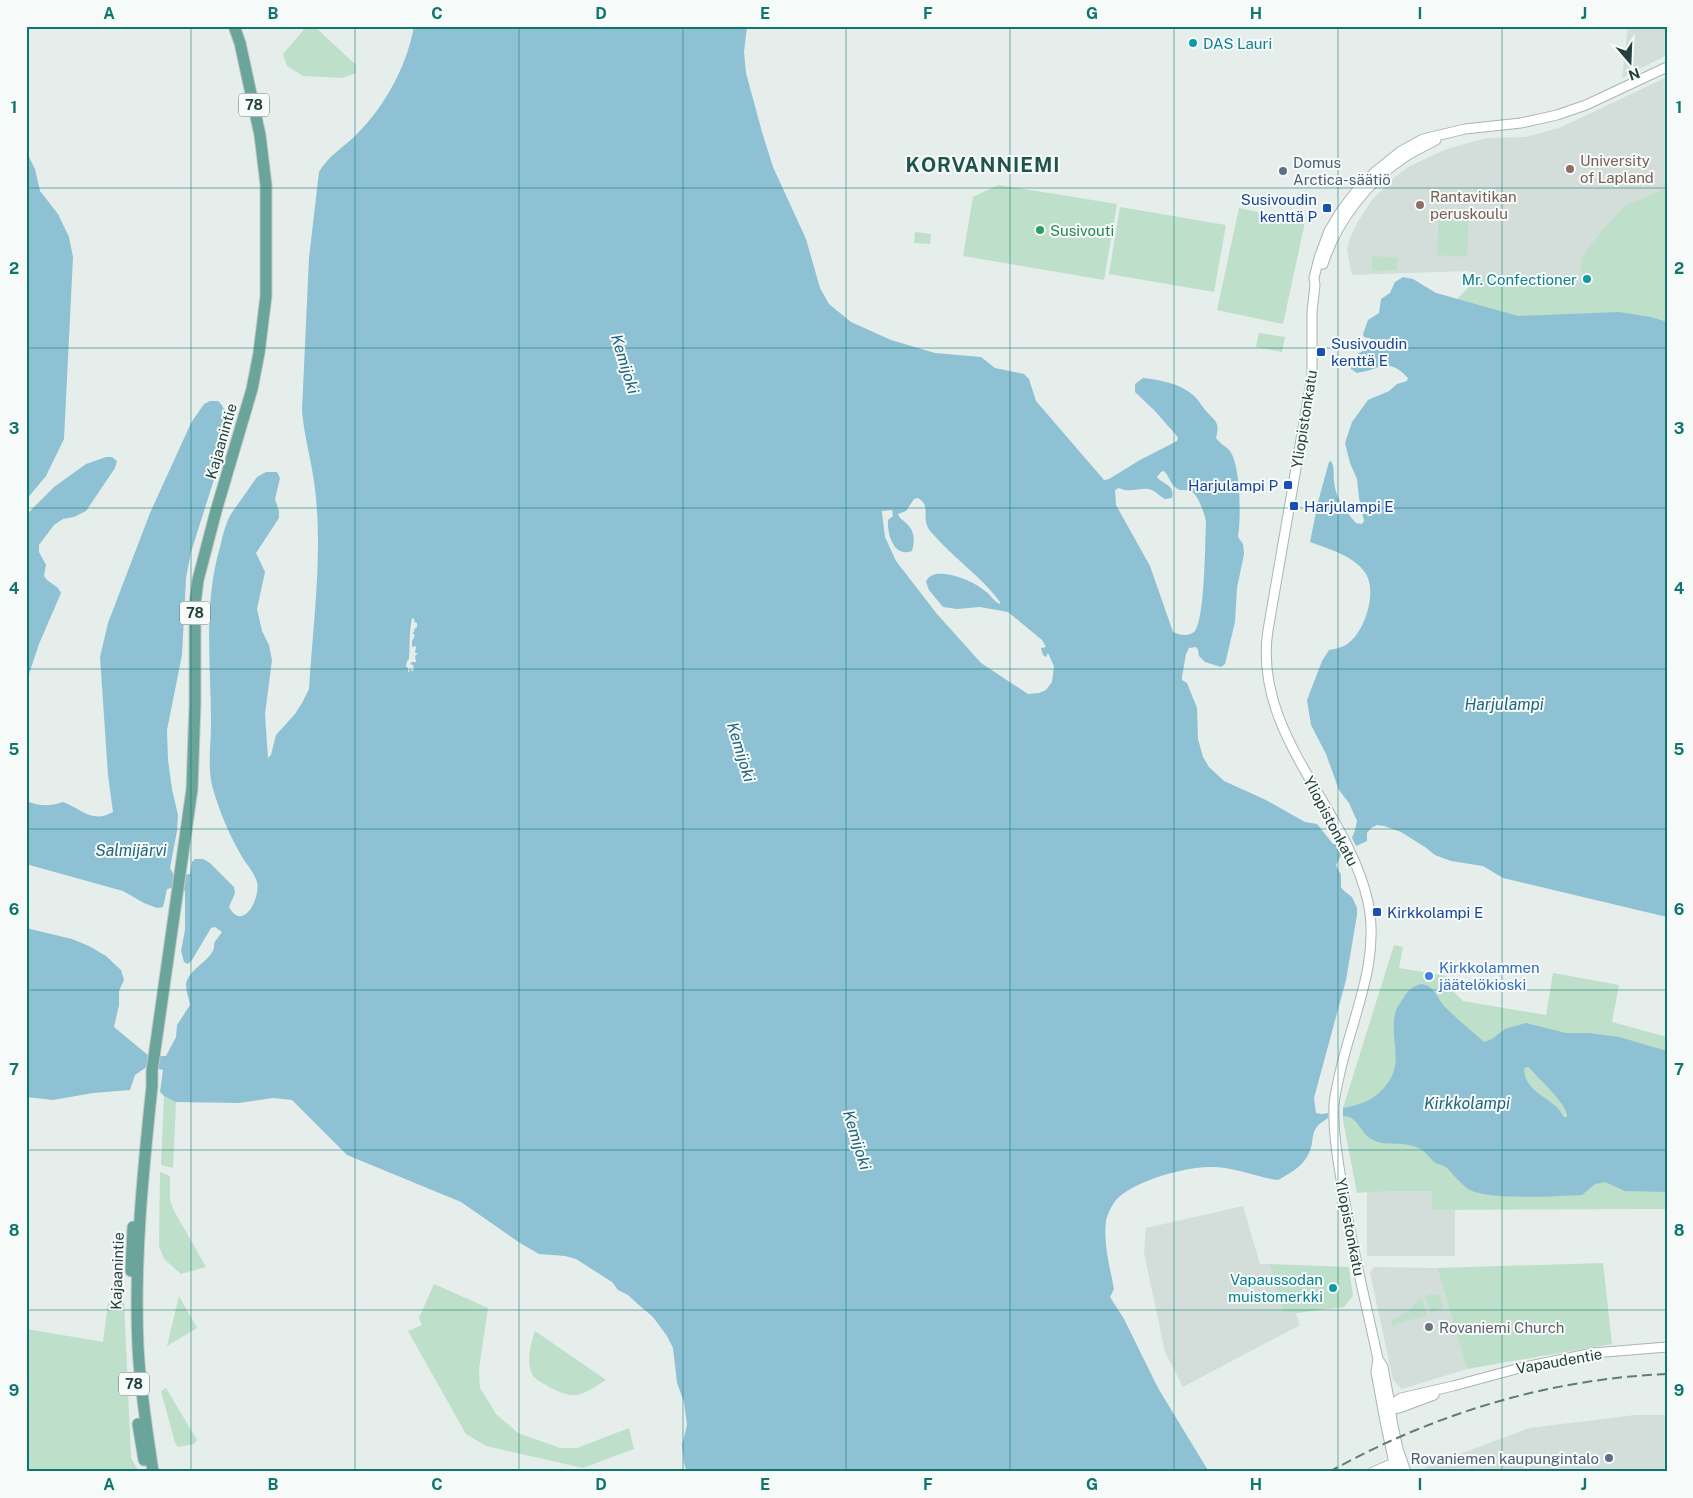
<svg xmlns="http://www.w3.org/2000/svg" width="1693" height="1498" viewBox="0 0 1693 1498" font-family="'Public Sans',sans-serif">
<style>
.built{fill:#d3deda}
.green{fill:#bedfca}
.water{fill:#8ec1d3;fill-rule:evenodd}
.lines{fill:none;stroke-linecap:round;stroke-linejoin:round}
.tertiary-casing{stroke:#a7b6b3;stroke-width:11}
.primary-casing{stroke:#c2cac8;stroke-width:13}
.tertiary{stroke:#fff;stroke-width:9}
.primary{stroke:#6aa49a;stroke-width:11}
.rail{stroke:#5f7c77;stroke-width:2;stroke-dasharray:10 5;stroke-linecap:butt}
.grid{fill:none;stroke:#0f766e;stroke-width:1;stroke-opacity:0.55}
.culture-dot{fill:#0f9aa8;stroke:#f6faf9;stroke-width:2}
.education-dot{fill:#8d6e63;stroke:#f6faf9;stroke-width:2}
.service-dot{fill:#5c6f8a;stroke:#f6faf9;stroke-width:2}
.transit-dot{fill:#1a4fb4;stroke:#f6faf9;stroke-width:2}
.leisure-dot{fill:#2e9e5b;stroke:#f6faf9;stroke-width:2}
.shop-dot{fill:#3f7fe0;stroke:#f6faf9;stroke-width:2}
.worship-dot{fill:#6b7280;stroke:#f6faf9;stroke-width:2}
.labels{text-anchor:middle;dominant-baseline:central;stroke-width:4;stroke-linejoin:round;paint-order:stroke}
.shield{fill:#f6faf9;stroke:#637875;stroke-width:1}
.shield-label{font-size:14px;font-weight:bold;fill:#24403c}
.culture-label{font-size:15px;fill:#0d838f;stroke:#f6faf9;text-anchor:end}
.education-label{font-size:15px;fill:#785e54;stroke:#f6faf9;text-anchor:start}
.service-label{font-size:15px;fill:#4e5e75;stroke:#f6faf9;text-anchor:start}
.transit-label{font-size:15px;fill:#164399;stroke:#f6faf9;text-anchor:start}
.leisure-label{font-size:15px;fill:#27864d;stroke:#f6faf9;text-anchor:start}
.street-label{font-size:15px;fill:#24403c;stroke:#f6faf9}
.shop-label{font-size:15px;fill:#366cbe;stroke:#f6faf9;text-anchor:start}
.worship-label{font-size:15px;fill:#5b616d;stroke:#f6faf9;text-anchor:start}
.water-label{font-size:16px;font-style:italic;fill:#1d647d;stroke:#f6faf9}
.district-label{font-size:20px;font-weight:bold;letter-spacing:1px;fill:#1f534b;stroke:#f6faf9}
.neatline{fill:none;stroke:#0f766e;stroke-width:2}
.grid-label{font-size:16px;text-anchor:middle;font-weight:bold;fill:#0f766e}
</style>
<rect width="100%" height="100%" fill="#e5eeeb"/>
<path class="built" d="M1628,26h39v29l-45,23z
M1667,77v119l-82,92 -110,-3 -6,-14 -117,4 -5,-25 3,-12 7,-15 15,-23 23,-23 13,-10 36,-17 31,-9 12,-3 38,-1 34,-9z
M1432,1191v19h23v46h-88v-64z
M1243,1206l17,58h9l14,48 13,1 4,12 -117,62 -18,-35 -21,-99 2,-25z
M1374,1267l63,1 30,101 -65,20 -9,-9 -23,-107z
M1635,1415h32v57h-250l16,-8 96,-36z"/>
<path class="green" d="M307,26h7l42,39v8l-14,5 -39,-2 -16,-10 -4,-12z
M998,185l119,19 -13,76 -141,-24 10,-59z
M1663,190h4v412l-231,-309 21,6 25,-25 11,6 87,4 2,-27 20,-27 23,-24z
M1120,207l106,18 -12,67 -105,-18z
M1239,208l66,14 -22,102 -66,-14z
M1439,212l30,1 -2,44 -30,-2z
M915,232l16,2 -1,10 -16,-1z
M1372,256l26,2 -1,12 -25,1z
M1259,333l26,4 -3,15 -26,-5z
M1394,945l9,2 -4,21 47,8 7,15 10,10 83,14 7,-42 66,12 -7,37 55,15v172l-235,1v-19l-65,1 -10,1 -14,-73v-12z
M164,1096l12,6 -3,66 -12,-3z
M160,1172l10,4v23l3,10 33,58 -25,7 -17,-15 -5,-13z
M1603,1263l9,81 -145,25 -30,-101z
M1269,1264l80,3 4,29 -9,11 -48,6 -13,-1z
M434,1284l54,24 -9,61 1,19 16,26 22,19 42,15h17l52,-20 5,21 -51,19 -97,-22 -20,-12 -58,-103 14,-6 -3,-7z
M1434,1294l5,1 5,13 -13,5 -6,-17z
M179,1296l18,32 -30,18z
M1422,1299l5,16 -33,10 -1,3 -2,-7 20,-12 7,-9z
M124,1302l7,156 8,14h-112v-143l76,13 5,-39z
M535,1331l71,49c-9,5 -19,13 -29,15 -9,1 -18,-3 -26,-7 -6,-4 -16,-8 -19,-14 -6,-13 -1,-31 3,-43z
M166,1388l31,52 -3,4 -16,3 -3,-4 -14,-52z"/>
<path class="water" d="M414,26h333l-3,26 2,21 16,59 11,35 33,72 14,49 9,16 22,18 40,18 44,13 46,4 14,11 29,6 5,5 7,22 68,79 5,-1 31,-19 37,-19 1,-3 -2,-3 -21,-24 -20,-19v-8l8,-6c17,2 37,5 51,18 5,4 8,11 12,15 10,11 14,11 10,27 4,6 10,8 14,13 11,16 11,67 8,86l5,7 1,10 -7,34 -2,34 -10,42 -4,3 -16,-5 -6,-6 -1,-6 -2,-3 -7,1 -3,6 -4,23v3l5,3 10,25 1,31 5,18 6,10 15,14 42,19 39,22 12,2 16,20h6l4,7 -7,14 5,10v12l3,4 8,6 5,11v7l-11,65 -32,118 2,15 6,1 6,-1v5c-22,13 -11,21 -20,37 -7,13 -18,18 -30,25 -22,-3 -44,-13 -67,-13 -24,-1 -76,14 -93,31 -5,4 -11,17 -12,23 -3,23 4,46 8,68l-4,8 14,22 34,69 51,84h-522l-3,-9 -2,-18 5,-20 -3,-23 -7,-19 -4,-35 -6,-12 -14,-19 -13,-11 -12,-11 -10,-5 -6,-8 -36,-23 -11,-3 -26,-2 -19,-11 -59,-41 -114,-47 -55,-55 -19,-2 -34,5 -63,-1 -12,-6 -4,-4 3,-22 -15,-4 -13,9 -5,15 -37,3 -40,7 -27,-3v-169l46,11 17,7 17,10 15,14 3,10 -5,11v14l-5,22 35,29h17l10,-19 1,-12 13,-20c-1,-6 -4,-14 -4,-20 1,-17 31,-26 28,-42l8,-11 -7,-5 -4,1 -19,32 -4,4 -4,-2 -3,-11 4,-21v-39l-14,-3 -4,1c-2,7 -2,12 -4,18l-6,1 -13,-5 -21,-12 -97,-27v-63c14,5 22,6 37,1 19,7 29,22 50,10l-5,-37 -8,-118 8,-34 42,-110 41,-90 13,-19 6,-3h8c12,10 8,30 7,44l-34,107 -5,26 -4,77 -15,75 1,30 4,29 6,26 -1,16 -7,37 5,9 15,-3 2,-12 3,-3h8l7,4 24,24 1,6 -6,14c14,26 32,-10 28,-25 -3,-10 -11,-18 -16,-27 -12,-21 -21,-42 -28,-66 -6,-20 -2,-44 -2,-65 0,-60 -8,-119 9,-177 3,-11 5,-23 11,-33l26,-37 9,-5h11l3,6 -5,21 4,12v7l-23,35 9,19 -8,37 5,22 7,14 3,15 -7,54 3,44 3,-3 5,-20 19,-21 7,-11 7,-14c4,-66 14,-134 6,-200 -3,-27 -11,-52 -13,-79l7,-152 10,-86c9,-16 25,-25 38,-38 28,-28 50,-68 57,-108zM1164,471c5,5 6,12 11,16 5,5 10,2 15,4 8,2 15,24 16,31 -1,21 -1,96 -11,109 -5,6 -17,4 -22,1l-23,-66 -34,-61 -1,-15 4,-2c10,5 19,0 29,1 7,1 11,7 17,10l7,-1c3,-14 -9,-13 -15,-21l4,-5zM918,498c15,9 1,19 13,34 21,25 50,44 69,70v2c-7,-3 -9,-9 -15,-13 -10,-10 -53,-28 -59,-9l3,8 14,17 14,2 23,-2 28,5 34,28 4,7 -5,1 2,7 3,2 2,-4 6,13 -2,16 -6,8 -7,3 -11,1 -47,-31 -44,-49 -41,-53 -11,-24 -3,-24v-2l10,-1 1,6 -5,4c-1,15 6,38 24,31 3,-11 3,-20 -6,-28 -4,-4 -6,-4 -8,-9l8,-3 8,-12zM412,618l3,2 -1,2 3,1v4l-2,1 -1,4 -2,1 3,2 -3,6v6l4,-1 -1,7h3l-3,3 1,6h-4l-2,2 3,1 1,5 -2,1 -2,-2 -2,4v-5l-2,-1 1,-6 2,-2c1,-14 0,-27 3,-41z
M26,151l9,18 5,22 18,23 11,23 4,20 -9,182 -18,37 -20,24z
M1403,277l10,2 23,14 82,23 101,-4 32,5 16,5v595l-164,-39 -20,-12 -32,-5 -16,-6 -10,-8 -24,-15 -17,-6 -7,-1 -6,3 -4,5v8l-11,5 -4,-8 3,-8 2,-9 -8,-18 -10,-13 -13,-36 -15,-29 -4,-25 15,-39 7,-11c5,-1 11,-2 15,-4 19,-9 34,-52 22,-72 -11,-18 -37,-25 -56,-32l8,-40 11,-40 2,-1c4,7 2,12 3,20 1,16 11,30 22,42l6,1 2,-3 -5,-23 -2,-19 -7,-16 -5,-20 7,-21 16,-22 21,-9 8,-7 10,-3 1,-3c-21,-22 -28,-8 -51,-5l-6,-4 -1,-5 9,-11 20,-10 -7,-4 -8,-2 -1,-3 5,-14 11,-7 2,-14 9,-6 5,-11z
M106,457h6l5,4 -2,7 -29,43 -12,6 -11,2 -9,6 -15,20v7l7,13 -2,11 3,4 11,8 3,5 -22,51 -13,39v-67l3,-9h-3v-92l28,-28 32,-23z
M1422,984c14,3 15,15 24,24 12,12 26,23 38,34l8,-3 13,-10 21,-6 40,10h23l30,4 48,14v141l-42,-1 -20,-9 -10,2 -13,11c-25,1 -94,6 -114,-6 -8,-6 -15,-15 -21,-21 -4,-4 -11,-3 -14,-7 -5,-6 -9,-11 -17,-14 -14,-6 -32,0 -45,-8 -11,-7 -13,-23 -28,-23v-8c17,-3 29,-7 41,-20 22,-25 5,-47 11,-74 1,-6 6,-12 9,-17 5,-8 9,-11 18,-13zM1526,1067h3c8,11 40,38 38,50h-3c-10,-20 -39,-23 -40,-48z"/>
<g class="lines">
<defs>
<path id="tertiary" d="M1323,264c14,-43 44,-82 82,-107 9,-6 20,-11 31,-17
M1378,1359l-2,13 9,49 11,51
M1384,1410l17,-12 52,-12 67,-18 73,-15 74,-6
M1385,1410l14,-2 35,-13
M1373,1472l21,-9 5,1
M1406,1472l-8,-23 -6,-28 -2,-17 -7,-37 -5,-8c-13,-60 -28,-119 -37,-180 -4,-23 -8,-48 -7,-72 0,-10 3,-20 5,-30 12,-58 42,-115 29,-175 -21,-95 -116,-168 -100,-272l44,-254v-64l3,-27 -1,-7 5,-20 10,-27 12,-20 19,-25 16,-15 25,-20 22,-12 42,-10 56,-6 36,-8 29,-10 81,-38"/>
<path id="primary" d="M131,1271l2,-44
M138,1424l6,36
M153,1472c-6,-42 -13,-83 -15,-125 -4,-87 5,-175 14,-261v-15l40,-282 3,-85v-100l3,-24 18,-69 36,-122 7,-36 7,-57v-111l-6,-50 -20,-92 -6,-17"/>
</defs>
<use href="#tertiary" class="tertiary-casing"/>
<use href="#primary" class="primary-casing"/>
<use href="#tertiary" class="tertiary"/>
<use href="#primary" class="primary"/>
<path class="rail" d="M1329,1472c104,-58 219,-93 338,-98"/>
</g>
<path class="grid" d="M191,26v1446M355,26v1446M519,26v1446M683,26v1446M846,26v1446M1010,26v1446M1174,26v1446M1338,26v1446M1502,26v1446M26,188h1641M26,348h1641M26,508h1641M26,669h1641M26,829h1641M26,990h1641M26,1150h1641M26,1310h1641"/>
<g class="culture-dot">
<circle cx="1193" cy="43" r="5"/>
<circle cx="1587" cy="279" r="5"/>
<circle cx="1333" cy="1288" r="5"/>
</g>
<g class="education-dot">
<circle cx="1570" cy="169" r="5"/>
<circle cx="1420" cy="205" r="5"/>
</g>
<g class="service-dot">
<circle cx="1283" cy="171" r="5"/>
<circle cx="1609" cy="1458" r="5"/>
</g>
<g class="transit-dot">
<rect x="1322" y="203" width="10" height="10" rx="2.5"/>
<rect x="1316" y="347" width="10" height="10" rx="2.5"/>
<rect x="1283" y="480" width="10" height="10" rx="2.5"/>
<rect x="1289" y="501" width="10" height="10" rx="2.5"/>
<rect x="1372" y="907" width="10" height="10" rx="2.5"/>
</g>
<circle class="leisure-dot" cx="1040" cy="230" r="5"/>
<circle class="shop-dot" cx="1429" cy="976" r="5"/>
<circle class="worship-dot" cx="1429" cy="1327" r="5"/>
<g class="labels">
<g class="shield">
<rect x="239" y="93.5" width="30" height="23" rx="4"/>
<rect x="180" y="601.5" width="30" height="23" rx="4"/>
<rect x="119" y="1372.5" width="30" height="23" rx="4"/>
</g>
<g class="shield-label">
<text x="254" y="105">78</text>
<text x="195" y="613">78</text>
<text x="134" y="1384">78</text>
</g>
<g class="culture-label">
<text x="1203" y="43" text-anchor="start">DAS Lauri</text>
<text x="1577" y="279">Mr. Confectioner</text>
<text x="1323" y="1279">Vapaussodan<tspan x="1323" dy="17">muistomerkki</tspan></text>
</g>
<g class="education-label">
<text x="1580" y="160">University<tspan x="1580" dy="17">of Lapland</tspan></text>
<text x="1430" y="196">Rantavitikan<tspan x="1430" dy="17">peruskoulu</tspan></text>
</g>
<g class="service-label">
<text x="1293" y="162">Domus<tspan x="1293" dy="17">Arctica-säätiö</tspan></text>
<text x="1599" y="1458" text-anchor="end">Rovaniemen kaupungintalo</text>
</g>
<g class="transit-label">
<text x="1317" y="199" text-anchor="end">Susivoudin<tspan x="1317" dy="17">kenttä P</tspan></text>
<text x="1331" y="343">Susivoudin<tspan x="1331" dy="17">kenttä E</tspan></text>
<text x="1278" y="485" text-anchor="end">Harjulampi P</text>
<text x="1304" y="506">Harjulampi E</text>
<text x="1387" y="912">Kirkkolampi E</text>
</g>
<g class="leisure-label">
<text x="1050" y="230">Susivouti</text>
</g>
<g class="street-label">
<text transform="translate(1304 419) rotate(-81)">Yliopistonkatu</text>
<text transform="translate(221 441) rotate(-74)">Kajaanintie</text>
<text transform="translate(1331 821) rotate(62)">Yliopistonkatu</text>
<text transform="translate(1350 1227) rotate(79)">Yliopistonkatu</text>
<text transform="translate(117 1271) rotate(-88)">Kajaanintie</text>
<text transform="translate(1559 1361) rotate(-10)">Vapaudentie</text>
</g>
<g class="shop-label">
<text x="1439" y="967">Kirkkolammen<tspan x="1439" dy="17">jäätelökioski</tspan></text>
</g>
<g class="worship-label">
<text x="1439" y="1327">Rovaniemi Church</text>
</g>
<g class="water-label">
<text transform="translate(625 364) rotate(73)">Kemijoki</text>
<text x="1504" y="704">Harjulampi</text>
<text transform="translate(741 752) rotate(73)">Kemijoki</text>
<text x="131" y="850">Salmijärvi</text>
<text x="1467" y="1103">Kirkkolampi</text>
<text transform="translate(857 1140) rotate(73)">Kemijoki</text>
</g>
<g class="district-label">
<text x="983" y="165">KORVANNIEMI</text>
</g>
</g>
<rect width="1693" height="1498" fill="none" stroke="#f6faf9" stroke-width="55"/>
<g transform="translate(1630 62) rotate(161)" stroke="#f6faf9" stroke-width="4" paint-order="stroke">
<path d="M0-4L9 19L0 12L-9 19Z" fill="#24403c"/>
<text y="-8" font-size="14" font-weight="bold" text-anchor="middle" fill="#24403c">N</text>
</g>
<rect x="28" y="28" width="1638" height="1442" class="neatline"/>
<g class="grid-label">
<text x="109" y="19">A</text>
<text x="273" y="19">B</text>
<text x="437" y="19">C</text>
<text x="601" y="19">D</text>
<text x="765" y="19">E</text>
<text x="928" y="19">F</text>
<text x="1092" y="19">G</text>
<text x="1256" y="19">H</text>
<text x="1420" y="19">I</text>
<text x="1584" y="19">J</text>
<text x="14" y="113">1</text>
<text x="1679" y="113">1</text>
<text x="14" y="274">2</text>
<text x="1679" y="274">2</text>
<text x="14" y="434">3</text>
<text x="1679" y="434">3</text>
<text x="14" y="594">4</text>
<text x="1679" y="594">4</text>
<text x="14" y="755">5</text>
<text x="1679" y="755">5</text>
<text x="14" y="915">6</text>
<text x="1679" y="915">6</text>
<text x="14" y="1075">7</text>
<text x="1679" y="1075">7</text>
<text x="14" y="1236">8</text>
<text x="1679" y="1236">8</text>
<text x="14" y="1396">9</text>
<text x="1679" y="1396">9</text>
<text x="109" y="1490">A</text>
<text x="273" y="1490">B</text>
<text x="437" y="1490">C</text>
<text x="601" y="1490">D</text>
<text x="765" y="1490">E</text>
<text x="928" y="1490">F</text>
<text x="1092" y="1490">G</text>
<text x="1256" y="1490">H</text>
<text x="1420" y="1490">I</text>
<text x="1584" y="1490">J</text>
</g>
</svg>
